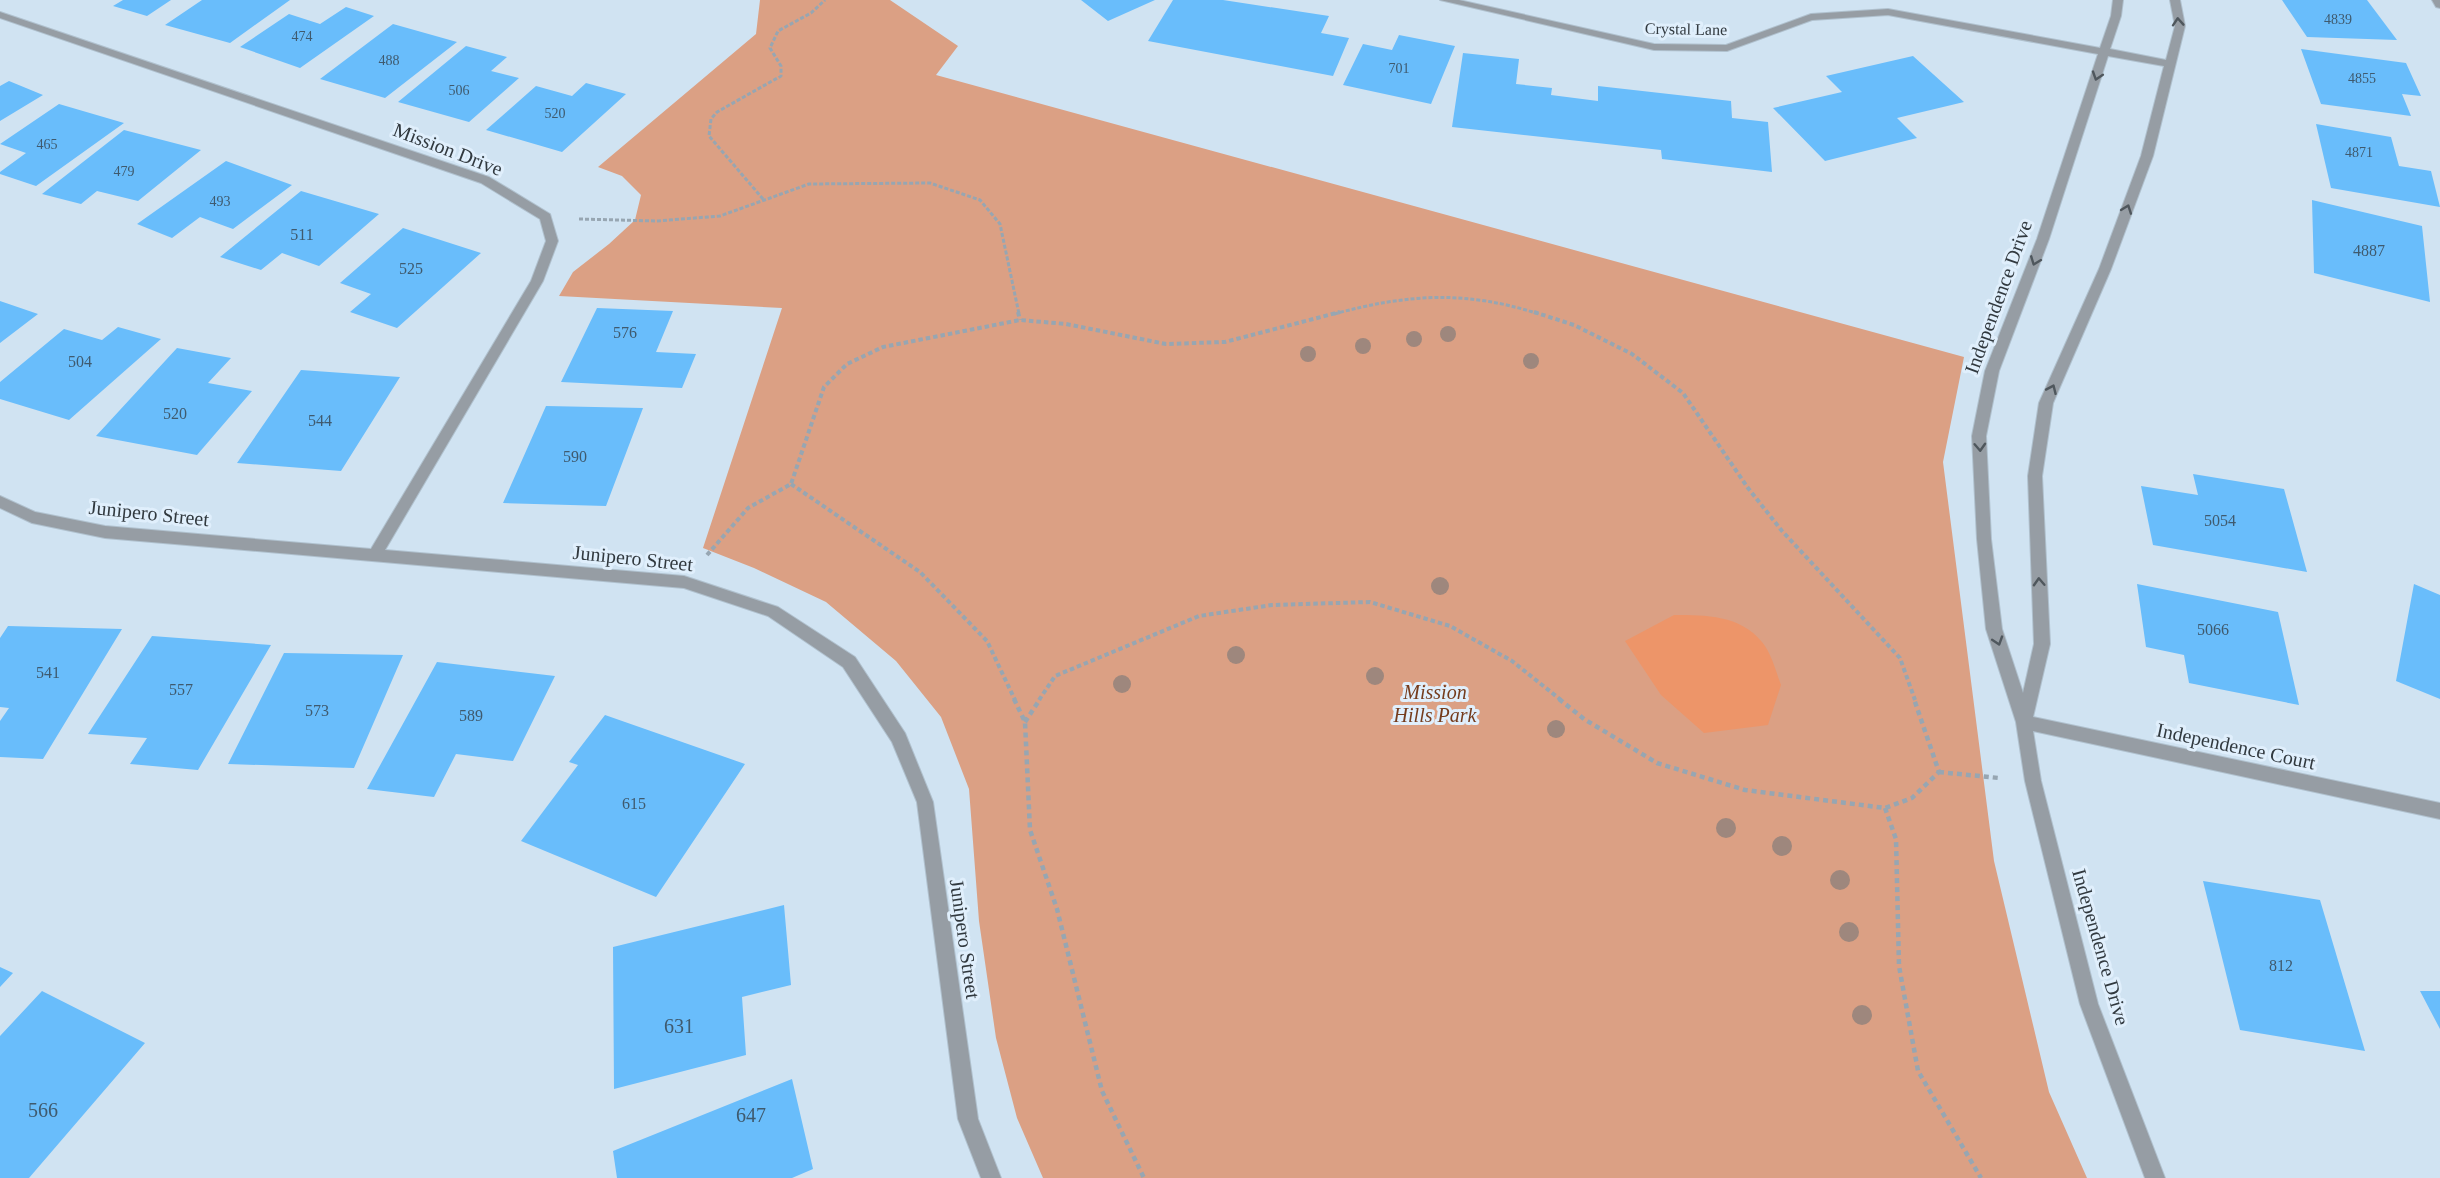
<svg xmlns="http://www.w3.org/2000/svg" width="2440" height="1178" viewBox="0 0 2440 1178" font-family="'Times New Roman',serif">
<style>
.green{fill:#dba084}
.water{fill:#ed9569}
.building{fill:#69bdfb}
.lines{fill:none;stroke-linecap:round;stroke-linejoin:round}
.street-casing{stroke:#b0c1ce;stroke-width:2}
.path-far2{stroke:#97a6b2;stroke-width:3;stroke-dasharray:4 2;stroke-linecap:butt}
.path-far1{stroke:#97a6b2;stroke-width:4;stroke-dasharray:4.5 3;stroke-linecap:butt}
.path{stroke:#97a6b2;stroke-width:4.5;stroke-dasharray:5 4;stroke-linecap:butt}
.street{fill:#969da4;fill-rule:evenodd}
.tree{fill:#9e877d}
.oneway{stroke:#4f575d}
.labels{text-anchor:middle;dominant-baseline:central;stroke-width:6;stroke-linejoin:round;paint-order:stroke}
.far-number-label{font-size:14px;fill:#3f5a6e}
.far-street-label{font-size:16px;fill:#31393f;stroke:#e0effc}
.number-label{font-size:16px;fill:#3f5a6e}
.street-label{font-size:20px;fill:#31393f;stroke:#e0effc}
.park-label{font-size:20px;font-style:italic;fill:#753c1d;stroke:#e0effc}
.near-number-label{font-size:20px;fill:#3f5a6e}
</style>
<rect width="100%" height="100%" fill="#d0e3f2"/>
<path class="green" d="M760,0h130l68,46 -22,29 1028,282 -21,105 51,399 55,231 38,86h-1044l-26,-60 -21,-80 -17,-117 -10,-132 -28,-72 -45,-56 -70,-59 -72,-34 -51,-20 79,-240 -223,-12 14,-24 36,-28 26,-24 6,-25 -19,-19 -24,-9 158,-133z"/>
<path class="water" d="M1674,615c32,0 66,0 88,27 9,10 14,30 19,43l-13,40 -64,8 -43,-38 -36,-54z"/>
<path class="building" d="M123,0h48l-24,16 -34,-10z
M202,0h88l-60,43 -65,-18z
M1081,0h74l-47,21z
M1173,0h50l106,16 -8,17 28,5 -16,38 -185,-35z
M2282,0h85l30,40 -90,-3z
M346,7l28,9 -74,52 -60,-21 49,-33 31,10z
M393,24l64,18 -72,56 -65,-19z
M1399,35l56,11 -24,58 -88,-19 20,-41 29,6z
M466,46l41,11 -16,14 28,7 -50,44 -71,-20z
M2301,49l105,14 15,33 -19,-2 9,22 -90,-12z
M1463,53l56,6 -3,25 36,4 -1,7 47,6v-15l133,15 1,17 36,4 4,50 -110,-13 -1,-9 -209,-23z
M1913,56l51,46 -67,16 20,20 -92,23 -52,-53 69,-16 -16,-16z
M9,81l34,14 -43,26v-35z
M586,83l40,11 -64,58 -76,-22 50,-44 36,10z
M59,104l65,19 -88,63 -36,-12v-2l26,-19 -26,-9z
M2316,124l75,13 8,29 32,5 9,36 -109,-19z
M124,130l77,20 -63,51 -41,-10 -16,13 -39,-10z
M226,161l66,24 -59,44 -33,-12 -28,21 -35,-14z
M301,191l78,23 -60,52 -37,-13 -21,17 -41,-13z
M2312,200l110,26 8,76 -116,-29z
M403,228l78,25 -84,75 -47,-16 21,-18 -31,-11z
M0,301l38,13 -38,29z
M597,308l76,3 -17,41 40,2 -14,34 -121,-6z
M118,327l43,12 -92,81 -69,-21v-17l64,-53 38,11z
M177,348l54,10 -23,25 44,8 -55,64 -101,-19z
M301,370l99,7 -59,94 -104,-8z
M546,406l97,2 -37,98 -103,-3z
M2193,474l91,15 23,83 -154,-27 -12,-59 57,9z
M2137,584l141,28 21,93 -110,-22 -5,-28 -38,-8z
M2414,584l26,11v104l-44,-18z
M8,626l114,3 -79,130 -43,-2v-36l9,-13 -9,-1v-69z
M152,636l119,9 -73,125 -68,-6 17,-26 -59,-4z
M284,653l119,2 -49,113 -126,-4z
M437,662l118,14 -42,85 -57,-7 -22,43 -67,-8z
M605,715l140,49 -89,133 -135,-56 57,-76 -9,-3z
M2203,881l117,19 45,151 -125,-21z
M784,905l7,80 -49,12 4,58 -132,34 -1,-142z
M0,967l13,6 -13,14z
M42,991l103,52 -116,135h-29v-142z
M2420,991h20v38z
M792,1079l21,90 -21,9h-175l-4,-27z"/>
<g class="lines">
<defs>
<path id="street" d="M1440,0h19l195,44 72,1 85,-31 77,-5 212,39 11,-32 2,-16h10l-2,16 -11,33 56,11 9,-34 -5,-26h10l5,26 -32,130 -42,113 -58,134 -11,73 8,168 -17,73 407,86v16l-407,-88 8,50 57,223 67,174h-20l-65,-174 -55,-223 -9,-59 -30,-93 -9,-90 -5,-103 13,-65 52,-132 61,-185 -210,-39 -76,5 -85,31 -73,-1zM2108,56l56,10 -23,90 -42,113 -60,134 -11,73 6,168 -11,49 -21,-64 -11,-90 -5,-103 13,-65 50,-132z
M2432,0h8v8l-4,-1z
M0,12l489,165 61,37 8,27 -15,40 -158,269 299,26 94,31 77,50 50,76 28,69 45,317 23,59h-20l-23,-59 -41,-317 -25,-60 -49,-75 -75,-51 -84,-28 -579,-50 -73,-15 -32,-15v-12l35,16 70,14 266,23 160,-268 15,-40 -6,-22 -59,-36 -481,-165z"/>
</defs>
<use href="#street" class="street-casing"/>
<path class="path-far2" d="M763,199l-54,-63 2,-17 6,-7 64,-36v-10l-11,-18 8,-17 33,-18 14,-13
M579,219l78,2 63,-5 89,-32 121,-1 50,17 20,24 19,90
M1334,314c74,-20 131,-24 205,0"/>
<path class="path-far1" d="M1018,312l2,8
M1534,312l40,13 58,29 51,39 65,95 34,43 118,127 15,42
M791,484l129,88 67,69 28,59
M707,555l41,-47 43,-24 33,-97 23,-23 36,-17 137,-27 46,4 100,20 59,-2 115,-30
M1039,700l16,-24 144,-60 73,-11 98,-3 80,24 62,35 49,39"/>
<path class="path" d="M1014,699l11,23 5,108 27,79 45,182 42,87
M1559,699l25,20 73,44 88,27 140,18 27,-10 27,-26 -25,-73
M1025,722l15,-23
M1939,772l60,6
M1885,808l11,31 3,127 19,105 63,107"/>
<use href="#street" class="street"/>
</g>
<g class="tree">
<circle cx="1448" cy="334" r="8"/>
<circle cx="1414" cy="339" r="8"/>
<circle cx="1363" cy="346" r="8"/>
<circle cx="1308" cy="354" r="8"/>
<circle cx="1531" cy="361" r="8"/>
<circle cx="1440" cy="586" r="9"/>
<circle cx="1236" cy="655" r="9"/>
<circle cx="1375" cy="676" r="9"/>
<circle cx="1122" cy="684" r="9"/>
<circle cx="1556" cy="729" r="9"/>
<circle cx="1726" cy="828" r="10"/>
<circle cx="1782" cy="846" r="10"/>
<circle cx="1840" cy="880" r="10"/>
<circle cx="1849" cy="932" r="10"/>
<circle cx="1862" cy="1015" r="10"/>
</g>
<defs><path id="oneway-chevron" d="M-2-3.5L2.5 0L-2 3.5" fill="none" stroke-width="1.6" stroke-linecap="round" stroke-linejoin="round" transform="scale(1.5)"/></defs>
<g class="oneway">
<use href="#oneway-chevron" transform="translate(2178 22) rotate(-94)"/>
<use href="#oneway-chevron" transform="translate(2097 76) rotate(108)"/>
<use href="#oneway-chevron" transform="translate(2127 209) rotate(-70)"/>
<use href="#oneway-chevron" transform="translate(2035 261) rotate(111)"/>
<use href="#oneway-chevron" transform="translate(2052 389) rotate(-66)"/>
<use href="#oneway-chevron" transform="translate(1980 447) rotate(87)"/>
<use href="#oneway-chevron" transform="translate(2039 582) rotate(-93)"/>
<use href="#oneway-chevron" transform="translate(1998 641) rotate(72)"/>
</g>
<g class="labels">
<g class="far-number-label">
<text x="2338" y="19">4839</text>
<text x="302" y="36">474</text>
<text x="389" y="60">488</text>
<text x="1399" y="68">701</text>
<text x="2362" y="78">4855</text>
<text x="459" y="90">506</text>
<text x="555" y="113">520</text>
<text x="47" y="144">465</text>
<text x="2359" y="152">4871</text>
<text x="124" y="171">479</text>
<text x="220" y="201">493</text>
</g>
<g class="far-street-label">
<text transform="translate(1686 29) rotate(1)">Crystal Lane</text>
</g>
<g class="number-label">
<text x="302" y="234">511</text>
<text x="2369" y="250">4887</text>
<text x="411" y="268">525</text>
<text x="625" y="332">576</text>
<text x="80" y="361">504</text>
<text x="175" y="413">520</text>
<text x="320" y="420">544</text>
<text x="575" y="456">590</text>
<text x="2220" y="520">5054</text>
<text x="2213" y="629">5066</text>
<text x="48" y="672">541</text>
<text x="181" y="689">557</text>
<text x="317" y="710">573</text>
<text x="471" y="715">589</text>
<text x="634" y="803">615</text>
<text x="2281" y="965">812</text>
</g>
<g class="street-label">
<text transform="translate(448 149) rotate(21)">Mission Drive</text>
<text transform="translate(1998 297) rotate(-70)">Independence Drive</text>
<text transform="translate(149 513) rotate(6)">Junipero Street</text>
<text transform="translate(633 558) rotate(6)">Junipero Street</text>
<text transform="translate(2236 746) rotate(12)">Independence Court</text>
<text transform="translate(965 939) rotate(82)">Junipero Street</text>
<text transform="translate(2101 947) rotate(74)">Independence Drive</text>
</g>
<g class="park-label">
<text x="1435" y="692">Mission<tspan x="1435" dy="23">Hills Park</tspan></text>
</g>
<g class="near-number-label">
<text x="679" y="1026">631</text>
<text x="43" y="1110">566</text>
<text x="751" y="1115">647</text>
</g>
</g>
</svg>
